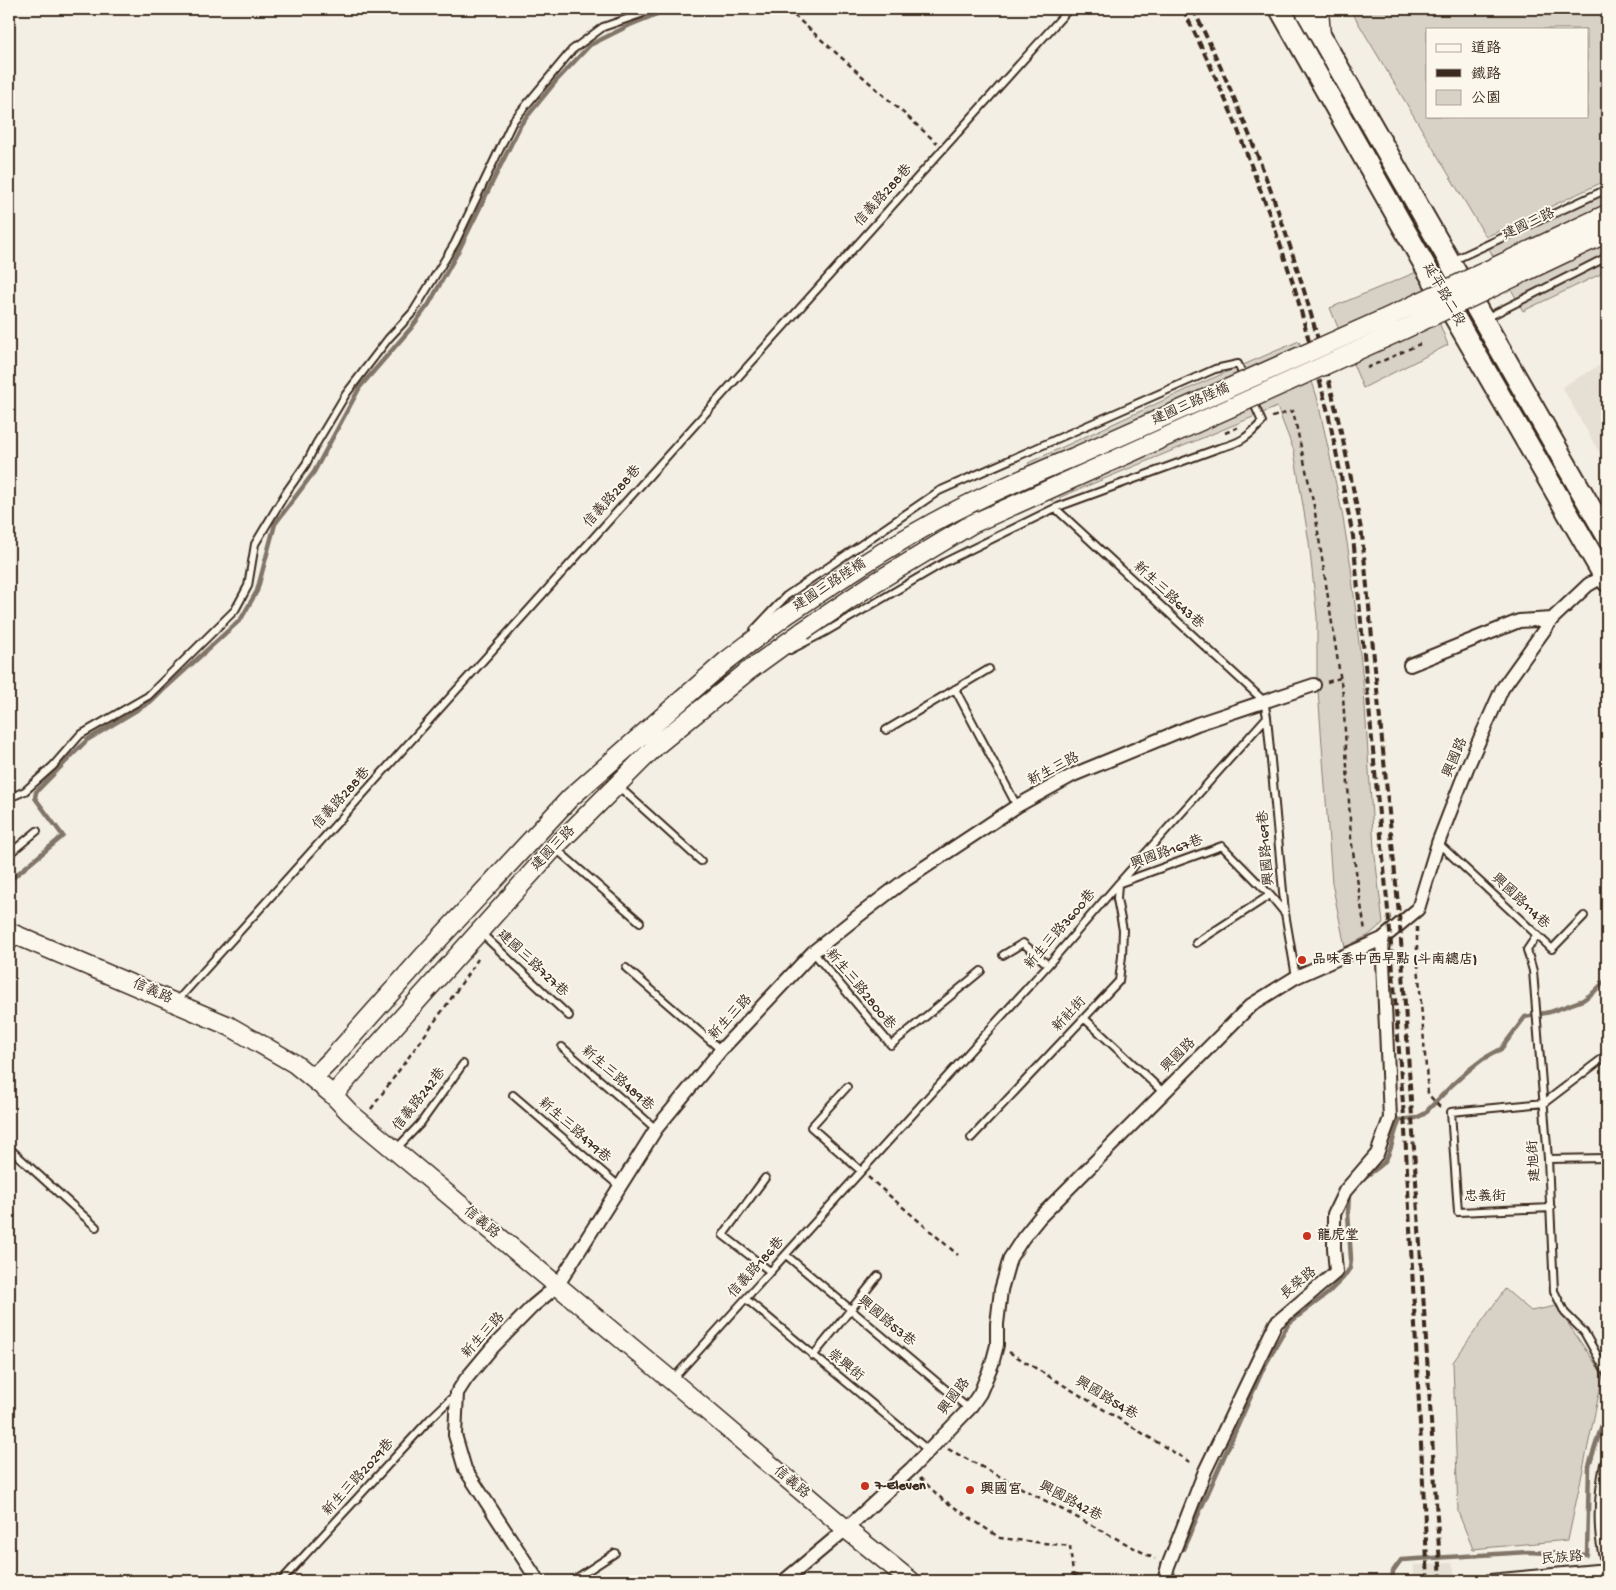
<svg xmlns="http://www.w3.org/2000/svg" width="1616" height="1590" viewBox="0 0 1616 1590" font-family="'Gochi Hand','LXGW WenKai TC',sans-serif">
<style>
.built{fill:#e5dfd4}
.green{fill:#d8d1c6;stroke:#8a7e72;fill-rule:evenodd}
.lines{fill:none;stroke-linecap:round;stroke-linejoin:round}
.stream{stroke:#817468;stroke-width:4.5}
.lane-casing{stroke:#3b2a1e;stroke-width:10}
.street-casing{stroke:#3b2a1e;stroke-width:16}
.secondary-casing{stroke:#3b2a1e;stroke-width:21}
.primary-casing{stroke:#3b2a1e;stroke-width:24}
.path{stroke:#3b2a1e;stroke-width:2.5;stroke-dasharray:5 4;stroke-linecap:butt}
.lane{stroke:#fbf7ec;stroke-width:6}
.street{stroke:#fbf7ec;stroke-width:12}
.secondary{stroke:#fbf7ec;stroke-width:18}
.primary{stroke:#fbf7ec;stroke-width:20}
.rail{stroke:#3b2a1e;stroke-width:4;stroke-dasharray:8 4;stroke-linecap:butt}
.secondary-bridge-casing{stroke:#3b2a1e;stroke-width:21;stroke-linecap:butt}
.secondary-bridge{stroke:#fbf7ec;stroke-width:18}
.poi-dot{fill:#c8321e;stroke:#fbf7ec;stroke-width:2}
.labels{text-anchor:middle;dominant-baseline:central;stroke-width:4;stroke-linejoin:round;paint-order:stroke}
.street-label{font-size:14px;fill:#3b2a1e;stroke:#fbf7ec}
.poi-label{font-size:14px;font-weight:bold;fill:#3b2a1e;stroke:#fbf7ec;text-anchor:start}
</style>
<rect width="100%" height="100%" fill="#f3efe4"/>
<filter id="ink" filterUnits="userSpaceOnUse"><feTurbulence type="fractalNoise" baseFrequency=".02" numOctaves="2"/><feDisplacementMap in="SourceGraphic" scale="10" xChannelSelector="R" yChannelSelector="G"/><feConvolveMatrix kernelMatrix="1 2 1 2 8 2 1 2 1" color-interpolation-filters="sRGB"/></filter>
<g filter="url(#ink)">
<path class="built" d="M1607,361v105l-45,-79z
M1452,1563l5,18h-43v-16z"/>
<path class="green" d="M1350,9h257v171l-121,57zM1427,29h160v87h-160z
M1607,190v81l-84,40 -35,-64z
M1419,271l29,74 -85,43 -33,-80z
M1299,341l18,56 25,115 9,55 13,124 10,157 9,75 -14,12 -24,12 -13,-64 -15,-207v-59l-8,-75 -15,-91 -17,-44 -226,94 -23,-38 171,-79z
M1505,1289l26,22 25,-5 47,69 -35,165 -95,9 -15,-37 -5,-150z"/>
<g class="lines">
<path class="stream" d="M9,881l54,-45 -28,-38 1,-6 51,-52 63,-38 91,-83 16,-28 18,-67 39,-52 46,-85 52,-60 17,-23 30,-54 62,-126 35,-43 34,-36 40,-20 27,-11 7,-5
M1363,1179c6,-6 17,-11 22,-18 8,-12 8,-28 15,-41l16,-2 8,-4 28,-29 18,-16 13,-10 18,-10 24,-32 25,-5 33,-12 11,-8 13,-13
M1183,1549l80,-180 26,-46 38,-29 16,-16 7,-10 1,-9 -3,-46 1,-20
M1392,1581l1,-10 8,-11 127,-8 59,3 2,-89 18,-57"/>
<defs>
<path id="lane" d="M1452,261l155,-72
M1486,318l121,-61
M754,630l32,-34 153,-105 276,-122 23,-5 7,16
M790,650l37,-19 118,-69 110,-54 164,-60c21,-5 28,-10 43,-26l-10,-23
M955,689l62,117
M1267,717l18,196 11,64
M886,730l103,-61
M617,785l84,76
M9,796l7,-1 9,-4 28,-25 27,-31 68,-39 87,-86 13,-24 7,-42 32,-53 19,-27 10,-20 30,-50 42,-55 25,-27 42,-69 58,-122 59,-71 31,-23 38,-13 6,-5
M1438,843l114,106 32,-33
M555,848l85,74
M9,854l28,-23
M1120,883l102,-37 48,49 14,17
M480,932l89,84
M1537,935l-10,15 6,21 15,188 6,132 11,22 19,19 23,41
M1196,943l74,-48
M9,949l9,-11
M813,952l78,93 90,-74
M1003,955l20,-12 25,22
M626,968l95,82
M176,1002l893,-993
M1084,1018l79,74
M562,1047l94,82
M847,1087l-36,40 50,44
M513,1095l106,91
M971,1138l148,-157 3,-25 1,-26 -6,-31 1,-15
M9,1148l87,79
M396,1149l24,-25 43,-60
M1548,1159l59,-1
M765,1178l-42,57 48,37
M1551,1208l-93,4 -7,-100 93,-9 63,-48
M786,1255l183,154
M746,1299l183,152
M813,1356l65,-80
M672,1380l376,-415 70,-81 149,-167 -3,-16 -209,-193
M281,1581l149,-162 26,-25
M572,1581l43,-28"/>
<path id="street" d="M1410,665l109,-44 33,-2
M1607,1464c-6,31 -8,66 0,97
M538,1581l-73,-112 -10,-34 2,-42 9,-14 25,-30 42,-43 24,-20 99,-157 65,-79 92,-98 44,-35 47,-36 113,-75 56,-31 124,-51 117,-39
M784,1581l62,-52 65,-60 58,-60 11,-16 12,-29 5,-19v-21l4,-34 9,-32 13,-20 17,-21 211,-212 45,-28 86,-38 36,-30 20,-66 29,-75 35,-79 50,-70 36,-34 19,-11
M1164,1581l4,-15 37,-95 71,-148 60,-51 -2,-24v-34l11,-23 32,-37 13,-36 -8,-179
M1490,1581l117,-11"/>
<path id="secondary" d="M1319,9l2,27
M9,932l220,94 66,38 38,31 17,18 322,268 174,148 65,52
M313,1078l18,-18 96,-108 143,-154 156,-137 59,-45
M333,1095l221,-247 103,-103 91,-74 55,-40"/>
<path id="primary" d="M1280,9l148,262 179,310
M1305,9l302,527"/>
</defs>
<use href="#lane" class="lane-casing"/>
<use href="#street" class="street-casing"/>
<use href="#secondary" class="secondary-casing"/>
<use href="#primary" class="primary-casing"/>
<path class="path" d="M787,9l150,134
M1367,368l53,-24
M1272,417l21,-6 21,95 29,189 8,143 14,93
M1225,433l16,-7
M1327,682l13,-4
M1417,927v24l11,143 11,12 4,2
M371,1109l77,-106 30,-44
M868,1177l90,78
M1009,1352l184,112
M948,1449l207,110
M920,1478l22,21 58,39 70,8 3,28 13,7"/>
<use href="#lane" class="lane"/>
<use href="#street" class="street"/>
<use href="#secondary" class="secondary"/>
<use href="#primary" class="primary"/>
<path class="rail" d="M1183,9l27,56 23,52 42,112 20,60 33,123 25,124 37,396 15,198 23,451
M1193,9c84,170 135,339 169,526l38,390 41,656"/>
<defs>
<path id="secondary-bridge" d="M785,616c55,-37 110,-74 168,-104 39,-20 80,-38 121,-55l314,-140 219,-103
M803,631l68,-46 101,-61 431,-194 204,-97"/>
</defs>
<use href="#secondary-bridge" class="secondary-bridge-casing"/>
<use href="#secondary-bridge" class="secondary-bridge"/>
</g>
</g>
<g class="poi-dot">
<circle cx="1302" cy="960" r="5"/>
<circle cx="1307" cy="1236" r="5"/>
<circle cx="865" cy="1486" r="5"/>
<circle cx="970" cy="1490" r="5"/>
</g>
<g class="labels">
<g class="street-label">
<text transform="translate(884 196) rotate(-48)">信義路288巷</text>
<text transform="translate(1529 225) rotate(-25)">建國三路</text>
<text transform="translate(1443 295) rotate(60)">延平路二段</text>
<text transform="translate(1191 405) rotate(-24)">建國三路陸橋</text>
<text transform="translate(613 497) rotate(-48)">信義路288巷</text>
<text transform="translate(830 586) rotate(-33)">建國三路陸橋</text>
<text transform="translate(1168 596) rotate(43)">新生三路643巷</text>
<text transform="translate(1456 758) rotate(-67)">興國路</text>
<text transform="translate(1054 770) rotate(-27)">新生三路</text>
<text transform="translate(342 799) rotate(-48)">信義路288巷</text>
<text transform="translate(1267 848) rotate(-95)">興國路169巷</text>
<text transform="translate(554 849) rotate(-46)">建國三路</text>
<text transform="translate(1167 853) rotate(-20)">興國路167巷</text>
<text transform="translate(1520 902) rotate(43)">興國路114巷</text>
<text transform="translate(1061 930) rotate(-49)">新生三路3600巷</text>
<text transform="translate(532 964) rotate(43)">建國三路727巷</text>
<text transform="translate(860 990) rotate(50)">新生三路2800巷</text>
<text transform="translate(152 992) rotate(24)">信義路</text>
<text transform="translate(1070 1015) rotate(-47)">新社街</text>
<text transform="translate(731 1018) rotate(-47)">新生三路</text>
<text transform="translate(1179 1056) rotate(-45)">興國路</text>
<text transform="translate(617 1079) rotate(41)">新生三路489巷</text>
<text transform="translate(420 1100) rotate(-52)">信義路242巷</text>
<text transform="translate(574 1131) rotate(41)">新生三路479巷</text>
<text transform="translate(1535 1161) rotate(-94)">建旭街</text>
<text x="1485" y="1197">忠義街</text>
<text transform="translate(481 1223) rotate(40)">信義路</text>
<text transform="translate(757 1268) rotate(-48)">信義路186巷</text>
<text transform="translate(1299 1284) rotate(-40)">長榮路</text>
<text transform="translate(886 1322) rotate(40)">興國路53巷</text>
<text transform="translate(484 1336) rotate(-48)">新生三路</text>
<text transform="translate(845 1366) rotate(39)">崇興街</text>
<text transform="translate(955 1397) rotate(-53)">興國路</text>
<text transform="translate(1106 1399) rotate(31)">興國路54巷</text>
<text transform="translate(359 1478) rotate(-48)">新生三路2029巷</text>
<text transform="translate(791 1483) rotate(40)">信義路</text>
<text transform="translate(1070 1502) rotate(28)">興國路42巷</text>
<text transform="translate(1562 1559) rotate(-5)">民族路</text>
</g>
<g class="poi-label">
<text x="1312" y="960">品味香中西早點 (斗南總店)</text>
<text x="1317" y="1236">龍虎堂</text>
<text x="875" y="1486">7-Eleven</text>
<text x="980" y="1490">興國宮</text>
</g>
</g>
<rect width="1616" height="1590" fill="none" stroke="#fbf7ec" stroke-width="30"/>
<rect x="15" y="15" width="1586" height="1560" fill="none" stroke="#3b2a1e" stroke-width="2" filter="url(#ink)"/>
<rect x="1426" y="28" width="162" height="90" fill="#fbf7ec" stroke="#aea59a"/>
<rect x="1436" y="44" width="25" height="8" fill="#fbf7ec" stroke="#aea59a"/>
<text x="1471" y="52" font-size="15" fill="#3b2a1e">道路</text>
<rect x="1436" y="69" width="25" height="8" fill="#3b2a1e" stroke="#aea59a"/>
<text x="1471" y="78" font-size="15" fill="#3b2a1e">鐵路</text>
<rect x="1436" y="90" width="25" height="15" fill="#d8d1c6" stroke="#aea59a"/>
<text x="1471" y="102" font-size="15" fill="#3b2a1e">公園</text>
</svg>
